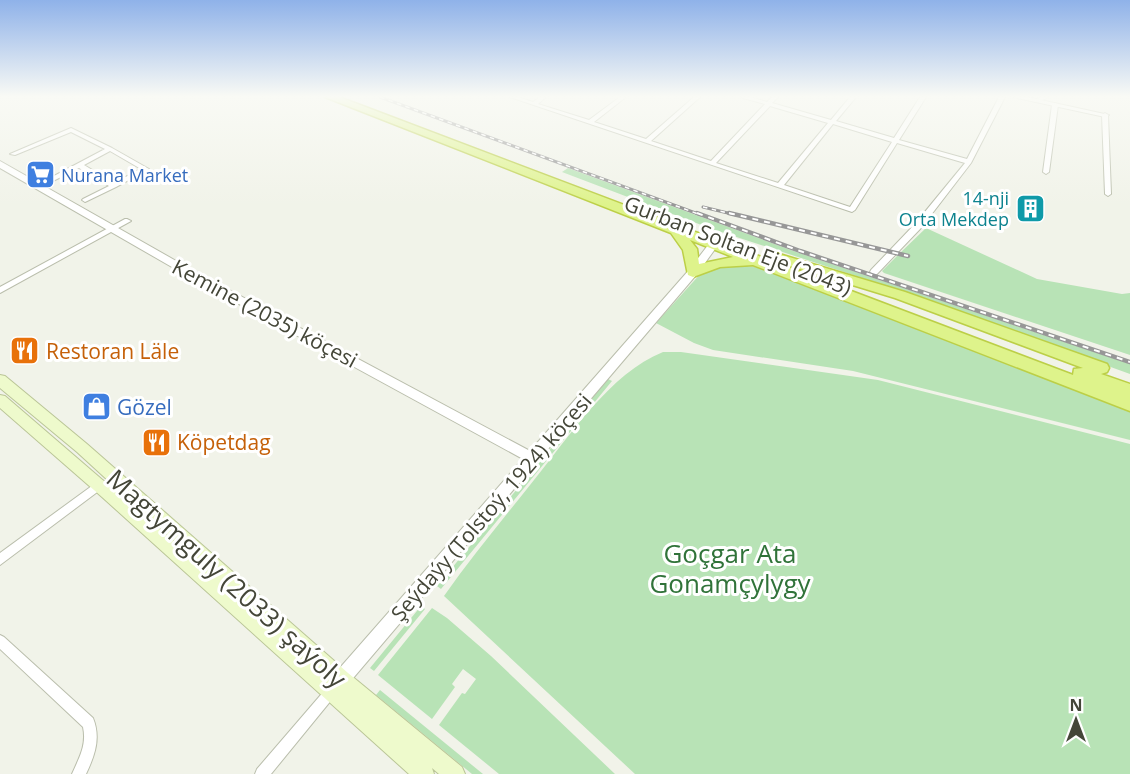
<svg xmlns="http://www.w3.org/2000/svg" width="1130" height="774" viewBox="0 0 1130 774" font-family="'Open Sans',sans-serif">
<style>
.green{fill:#b8e3b6}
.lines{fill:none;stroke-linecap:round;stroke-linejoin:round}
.minor-casing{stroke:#babeac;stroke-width:2}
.tertiary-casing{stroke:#babeac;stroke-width:2}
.secondary-casing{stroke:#bac597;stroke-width:2}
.trunk-casing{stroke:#bccf47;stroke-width:3}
.minor{fill:#fff;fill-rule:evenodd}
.tertiary{fill:#fff;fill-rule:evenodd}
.secondary{fill:#eefacc;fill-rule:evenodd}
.trunk{fill:#def38b;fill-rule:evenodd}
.rail-far1-casing{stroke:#979797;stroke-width:3}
.rail-casing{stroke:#979797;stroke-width:4.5}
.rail-far1{stroke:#fff;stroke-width:1.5;stroke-dasharray:4.5;stroke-linecap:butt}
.rail{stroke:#fff;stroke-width:2;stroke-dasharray:6;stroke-linecap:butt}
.labels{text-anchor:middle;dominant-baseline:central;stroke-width:6;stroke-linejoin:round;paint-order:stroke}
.far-shop-label{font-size:18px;fill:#366cbe;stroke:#fff;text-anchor:start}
.far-culture-label{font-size:18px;fill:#0d838f;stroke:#fff;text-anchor:end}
.street-label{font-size:21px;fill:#444638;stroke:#fff}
.food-label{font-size:21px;fill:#c56008;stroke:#fff;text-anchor:start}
.shop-label{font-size:21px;fill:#366cbe;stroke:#fff;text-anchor:start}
.near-park-label{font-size:26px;fill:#307339;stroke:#fff}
.near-street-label{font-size:26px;fill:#444638;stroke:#fff}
</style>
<rect width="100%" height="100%" fill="#f1f3e9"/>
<path class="green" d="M568,168l231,85 331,111v10l-237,-86 -181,-59 -150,-57z
M926,228l111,51 85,15 8,-1v62l-246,-82 -2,-2 16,-16 11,3 1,-3 -10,-2z
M740,265l21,3 369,144v28l-277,-69 -140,-21 -19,-7 -38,-20 46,-51 16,-6z
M663,352h18l197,28 252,64v330h-495l-191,-178c28,-40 60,-78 90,-116 35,-43 76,-107 129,-128z
M608,379l4,2 -171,208 -4,-3z
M421,606l4,3 -51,62 -4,-3z
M432,608l15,10 44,38 124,118h-116l-60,-49 23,-32 3,1 11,-15 -13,-10 -11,15 3,3 -23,32 -54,-44z
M380,690l103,84h-11l-96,-79z"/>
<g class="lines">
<defs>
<path id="minor" d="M510,97h8l15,5 7,-5h6l-8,7 51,16 31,-23h6l-32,25 52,17 48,-42h6l-49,44 60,20 54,-57 -22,-6 -1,-1h8l17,5 5,-5h6l-6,6 59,17 19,-23h6l-20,24 58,17 26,-41h6l-27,43 68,19 32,-62h6l-34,66 -50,65 -44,46 -3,1 -4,-3 1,-2 44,-46 50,-61 -68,-20 -42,67 -3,2zM770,106l58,17 -50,60 -62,-20zM833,124l59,18 -42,65 -66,-22z
M1041,97h7l-9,5h-4v-2z
M1055,103l3,2 -9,67 -3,2 -3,-2 9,-67z
M1105,113l3,2 3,79 -3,2 -3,-2 -3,-79z
M71,128l41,20 37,21 -33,18 -31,15 -3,-2 1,-1 26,-13 -30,-18 -38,19h-4v-2l68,-36 -34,-17 -56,23 -5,-1zM110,151l31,18 -27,14 -30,-18z
M125,219h2l4,2 -131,72v-6z
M100,480l4,1 1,3 -1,3 -104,78v-12z
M0,635l4,2 89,81c8,20 2,37 -7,56h-14c7,-16 15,-29 11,-47l-83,-78z
M329,688l4,2 2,4 -2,4 -62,76h-16l2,-5 68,-79z"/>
<path id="tertiary" d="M1013,97h14l82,18 -4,2z
M0,161l192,109 338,181 159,-181 26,-34h6l2,2 -26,36 -354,416 -6,2 -6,-2 -2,-6 2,-6 192,-219 -339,-185 -184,-106z"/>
<path id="secondary" d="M0,375l5,1 82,68 261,229 114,94 3,7h-26l-7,-6 2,6h-25l-307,-277 -102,-89v-13l5,1 180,155 -108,-99 -77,-64z"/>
<path id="trunk" d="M325,97h14l734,278 1,-6 9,-1 -188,-70 -124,-38 -2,-3 7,-4 129,39 202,72 2,4 -2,4 -6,2 29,10v27l-377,-146 -33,2 -27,10 -5,-2 -5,-25 -12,-17zM690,240l43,17 -34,7 -2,-15z"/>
</defs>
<use href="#minor" class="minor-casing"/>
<use href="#tertiary" class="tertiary-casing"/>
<use href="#secondary" class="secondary-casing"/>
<use href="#trunk" class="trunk-casing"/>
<use href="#minor" class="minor"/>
<use href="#tertiary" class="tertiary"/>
<use href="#secondary" class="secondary"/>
<use href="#trunk" class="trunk"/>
<defs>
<path id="rail-far1" d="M380,97l321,118
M703,207l33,8"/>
<path id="rail" d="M697,213l103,38 330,111
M729,213l179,43"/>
</defs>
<use href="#rail-far1" class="rail-far1-casing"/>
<use href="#rail" class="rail-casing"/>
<use href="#rail-far1" class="rail-far1"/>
<use href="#rail" class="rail"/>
</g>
<linearGradient id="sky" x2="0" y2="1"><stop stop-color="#8fb2e9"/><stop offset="0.47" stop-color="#f9faf5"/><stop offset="1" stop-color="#f9faf5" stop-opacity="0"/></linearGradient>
<rect width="1130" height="205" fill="url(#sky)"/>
<defs>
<symbol id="supermarket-square" viewBox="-11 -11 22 22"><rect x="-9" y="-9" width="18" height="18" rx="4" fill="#3f7fe0" stroke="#fff"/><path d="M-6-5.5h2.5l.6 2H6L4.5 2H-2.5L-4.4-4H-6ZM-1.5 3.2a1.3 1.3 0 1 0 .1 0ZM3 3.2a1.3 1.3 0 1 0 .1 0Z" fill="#fff"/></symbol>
<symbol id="building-square" viewBox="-11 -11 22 22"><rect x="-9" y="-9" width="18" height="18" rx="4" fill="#0f9aa8" stroke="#fff"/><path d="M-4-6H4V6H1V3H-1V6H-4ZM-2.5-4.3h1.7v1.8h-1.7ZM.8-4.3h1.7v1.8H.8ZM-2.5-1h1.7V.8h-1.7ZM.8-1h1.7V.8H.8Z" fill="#fff"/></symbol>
<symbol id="restaurant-square" viewBox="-11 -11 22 22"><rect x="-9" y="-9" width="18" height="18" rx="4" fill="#e8710a" stroke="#fff"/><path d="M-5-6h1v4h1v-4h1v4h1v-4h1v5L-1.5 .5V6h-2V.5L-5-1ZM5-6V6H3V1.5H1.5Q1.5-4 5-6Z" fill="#fff"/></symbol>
<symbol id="shop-square" viewBox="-11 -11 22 22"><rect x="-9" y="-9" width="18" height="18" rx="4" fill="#3f7fe0" stroke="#fff"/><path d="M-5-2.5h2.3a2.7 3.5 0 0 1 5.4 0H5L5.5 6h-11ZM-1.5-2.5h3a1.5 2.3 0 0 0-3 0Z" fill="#fff"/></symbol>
</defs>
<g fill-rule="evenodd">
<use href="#supermarket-square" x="24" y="158" width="33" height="33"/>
<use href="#building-square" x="1014" y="192" width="33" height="33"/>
<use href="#restaurant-square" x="8" y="334" width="33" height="33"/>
<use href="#shop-square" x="80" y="390" width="33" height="33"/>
<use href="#restaurant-square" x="140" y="426" width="33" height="33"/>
</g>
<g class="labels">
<g class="far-shop-label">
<text x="61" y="175">Nurana Market</text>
</g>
<g class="far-culture-label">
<text x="1009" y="198">14-nji<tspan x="1009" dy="21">Orta Mekdep</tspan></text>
</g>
<g class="street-label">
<text transform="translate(738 245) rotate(21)">Gurban Soltan Eje (2043)</text>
<text transform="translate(265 313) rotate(28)">Kemine (2035) köçesi</text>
<text transform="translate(491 507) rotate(-49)">Şeýdaýy (Tolstoý, 1924) köçesi</text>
</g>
<g class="food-label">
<text x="46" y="351">Restoran Läle</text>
<text x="177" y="442">Köpetdag</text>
</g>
<g class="shop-label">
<text x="117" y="407">Gözel</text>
</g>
<g class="near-park-label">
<text x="730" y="553">Goçgar Ata<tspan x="730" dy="30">Gonamçylygy</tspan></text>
</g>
<g class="near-street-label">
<text transform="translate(227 578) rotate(42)">Magtymguly (2033) şaýoly</text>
</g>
</g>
<g transform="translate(1076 720)" stroke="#ffffff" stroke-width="4.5" paint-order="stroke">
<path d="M0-4.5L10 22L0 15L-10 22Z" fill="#444638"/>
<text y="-9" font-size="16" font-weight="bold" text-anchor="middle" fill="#444638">N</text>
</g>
</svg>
